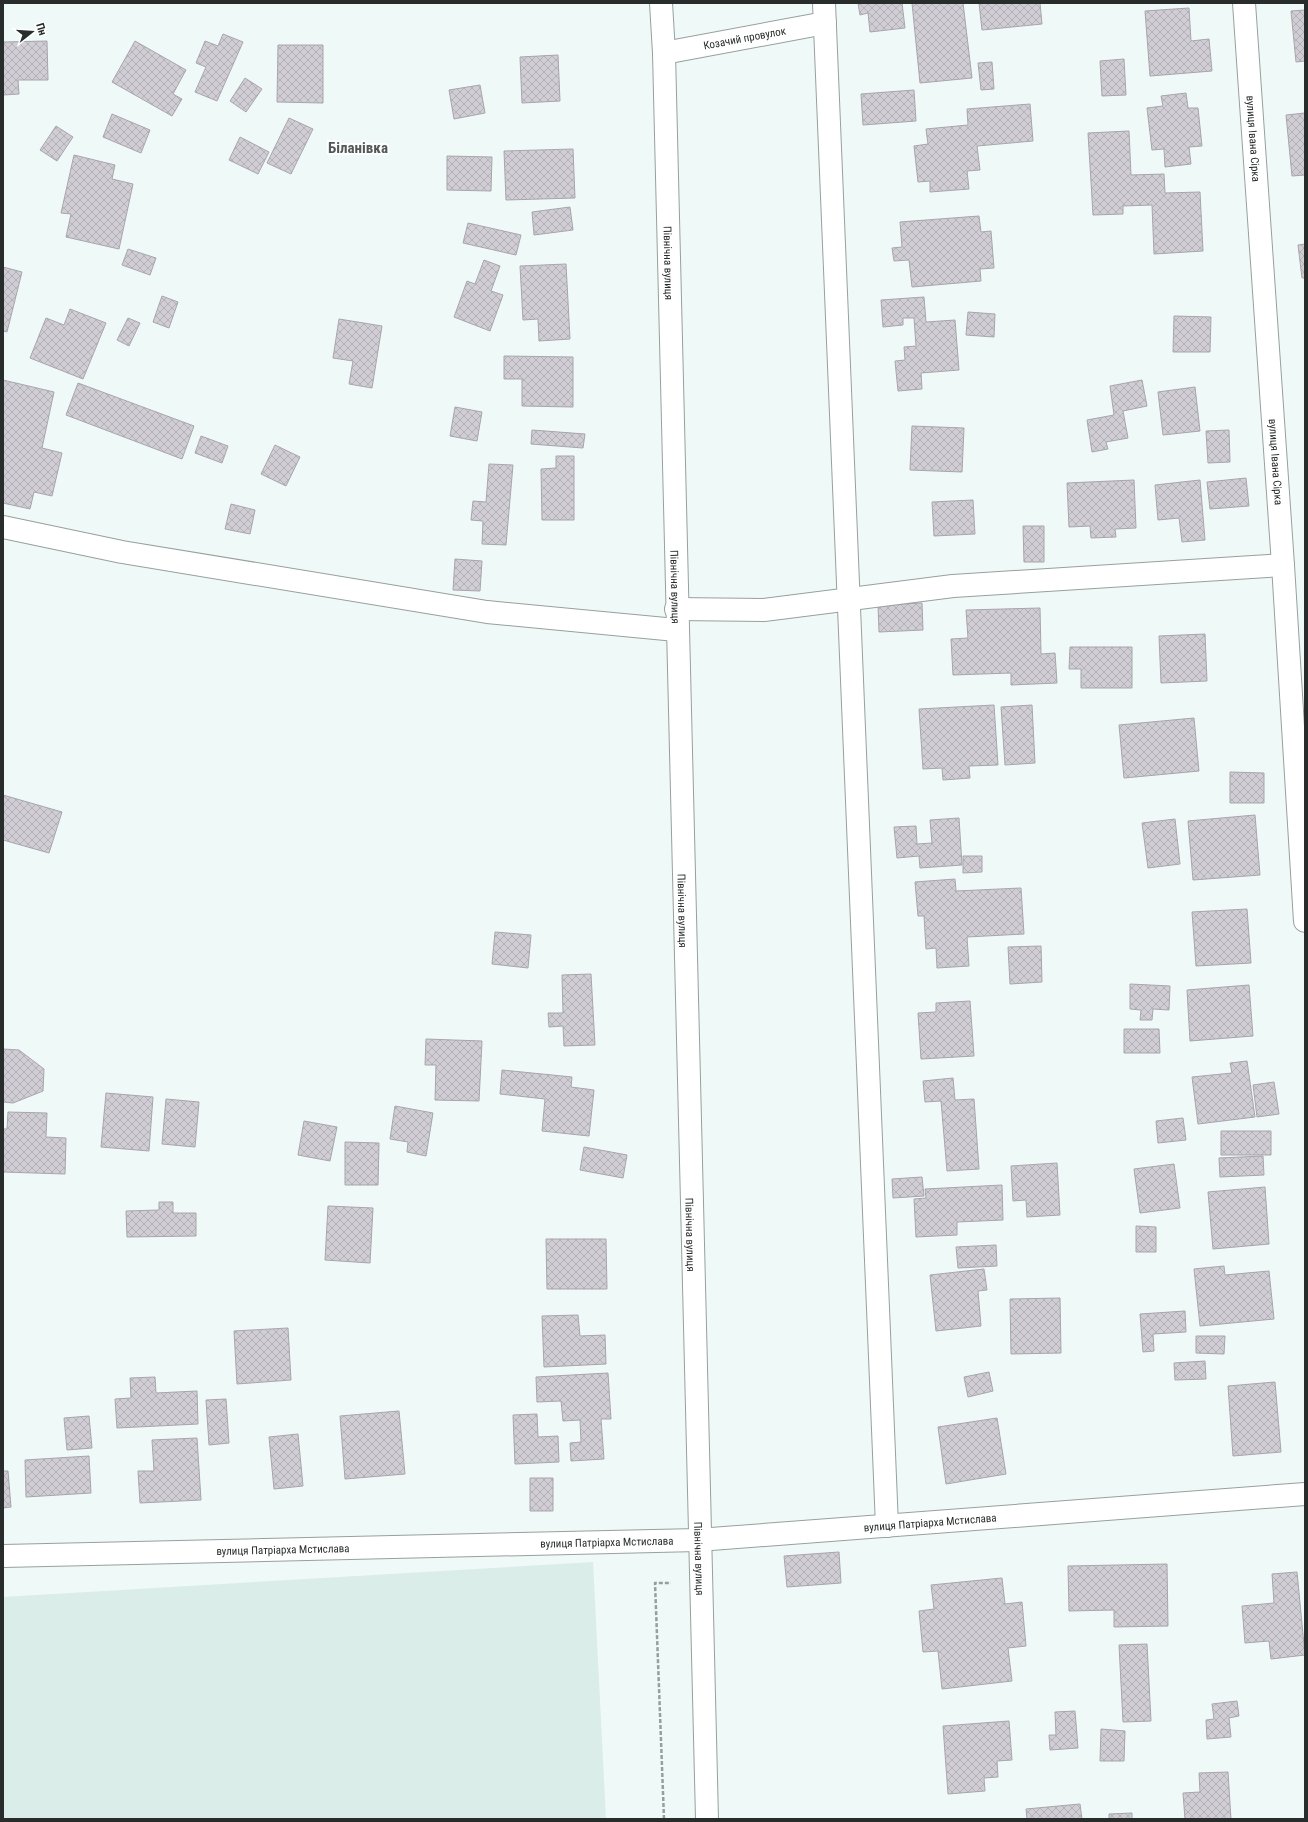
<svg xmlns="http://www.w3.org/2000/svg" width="1308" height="1822" viewBox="0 0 1308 1822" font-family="'Roboto Condensed',sans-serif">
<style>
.built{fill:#daede9}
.building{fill:url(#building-cross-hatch);stroke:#a8a5ad}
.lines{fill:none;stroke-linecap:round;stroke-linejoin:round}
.minor-casing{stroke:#97a09e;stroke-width:24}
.path{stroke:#979f9d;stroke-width:2.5;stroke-dasharray:4 2;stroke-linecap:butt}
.minor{stroke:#fff;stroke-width:22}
.labels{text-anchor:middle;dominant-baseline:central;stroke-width:4;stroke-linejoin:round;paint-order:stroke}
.street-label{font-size:11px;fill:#282c2b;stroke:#fff}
.district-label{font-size:15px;font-weight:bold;fill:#515957;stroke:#fff}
</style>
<defs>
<pattern id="building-cross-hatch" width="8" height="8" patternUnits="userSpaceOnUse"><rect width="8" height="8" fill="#d0cdd5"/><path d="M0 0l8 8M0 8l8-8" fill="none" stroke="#b3b0b7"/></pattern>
</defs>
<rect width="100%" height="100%" fill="#eff9f7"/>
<path class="built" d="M593,1562l13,257h-603v-222z"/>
<path class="building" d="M858,3h44l3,25 -35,4 -2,-19 -8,2z
M912,3h51l9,75 -52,5z
M979,3h61l2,21 -60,6z
M1189,8l2,33 18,-2 3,32 -62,5 -5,-65z
M1305,10v51l-9,1 -5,-51z
M223,34l20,8 -26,59 -22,-9 11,-25 -10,-4 9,-22 13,5z
M47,41l1,39h-30l1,14 -16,1v-53z
M135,41l51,29 -13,24 9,5 -10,17 -60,-34z
M278,45h45v58l-46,-1z
M558,55l2,46 -38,2 -2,-46z
M1124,59l2,36 -24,1 -2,-35z
M992,62l2,27 -13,1 -3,-27z
M245,78l17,11 -16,23 -16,-11z
M480,85l5,28 -31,6 -5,-29z
M914,90l2,31 -53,4 -2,-31z
M1186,93l2,15h10l4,38 -13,1 2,17 -26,3 -1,-18 -12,1 -5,-42 16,-2 -2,-10z
M1030,104l3,37 -56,5 3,24 -13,1 2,18 -39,3v-11l-12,1 -4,-36 14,-2 -2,-15 42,-4 -1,-16z
M1305,113v62l-13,1 -6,-61z
M112,114l38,16 -9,23 -38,-16z
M289,118l24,11 -22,45 -24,-11z
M56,126l17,11 -16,24 -17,-11z
M1129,131l2,44 33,-1 1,19 35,-1 3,59 -49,3 -2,-49 -29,1v8l-30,1 -5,-82z
M240,137l29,15 -11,22 -29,-14z
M573,149l2,49 -69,2 -2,-49z
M74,155l41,10 -3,14 21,5 -14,65 -53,-12 5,-23 -10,-1z
M447,156l45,1 -1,34 -44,-1z
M570,207l3,23 -39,5 -2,-23z
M979,216l2,16 10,-1 3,37 -14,1 1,12 -69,6 -3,-27 -15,1 -2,-13 10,-1 -2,-25z
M468,223l53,12 -5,20 -53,-12z
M1305,244v34h-3l-4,-33z
M128,249l28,9 -6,17 -28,-10z
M484,260l16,6 -9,25 12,4 -13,36 -36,-14 13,-36 8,3z
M566,264l4,75 -31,2 -1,-22 -15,1 -3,-54z
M3,267l19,5 -15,60 -4,-1z
M162,296l16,6 -9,26 -16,-6z
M924,297l2,25 29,-2 4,50 -38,3 1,16 -24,2 -3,-30 10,-1 -1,-13 12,-1 -2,-28h-11v7l-20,2 -2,-27z
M70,309l36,14 -23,56 -53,-21 16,-40 18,7z
M968,312l27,2 -1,23 -28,-2z
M1174,316l37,1 -1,35h-37z
M128,318l12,5 -11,23 -12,-6z
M339,319l43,7 -10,62 -23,-4 4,-23 -20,-3z
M504,356l69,1v50l-51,-1v-27h-18z
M3,380l51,12 -12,56 20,5 -10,43 -18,-4 -4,17 -27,-6z
M1142,380l5,26 -24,5 5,27 -22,4 2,7 -16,3 -5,-32 27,-5 -4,-29z
M78,383l116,43 -12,33 -116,-44z
M1195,387l5,44 -37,4 -5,-43z
M455,407l27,5 -5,29 -27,-5z
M912,426l52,2 -2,44 -52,-2z
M532,430l53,4 -2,14 -52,-4z
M1229,430l1,32 -22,1 -2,-32z
M201,436l27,10 -6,17 -27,-10z
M275,445l25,12 -14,29 -25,-12z
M556,456h18v64h-32l-1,-51 15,-1z
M489,464l24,1 -7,80 -24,-1 1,-23 -12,-1 2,-19 13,1z
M1246,478l3,28 -39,3 -3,-27z
M1134,480l2,48 -21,1 1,8 -25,1 -1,-12 -21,1 -2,-44z
M1200,480l5,60 -23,2 -3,-24 -21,2 -3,-35z
M973,500l2,34 -41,2 -2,-34z
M231,504l24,6 -5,24 -25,-5z
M1023,526h21v36h-20z
M455,559l27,2 -2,30 -27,-1z
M922,603l1,27 -44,2 -1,-27z
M1040,608l1,46 14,-1 2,30 -46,2v-12l-58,2 -2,-36 17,-1 -2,-28z
M1205,634l2,47 -46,2 -2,-47z
M1070,647h62v41h-51v-19h-12z
M994,705l4,60 -29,1 1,12 -27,2 -1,-12 -19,1 -4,-60z
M1032,705l3,58 -30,2 -4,-58z
M1194,718l5,53 -75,7 -5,-53z
M1230,772l34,1v30h-34z
M3,795l59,17 -13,41 -46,-13z
M1255,815l5,60 -67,5 -5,-59z
M959,818l3,47 -42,3 -1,-12 -22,2 -3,-31 22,-1 1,18 15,-1 -2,-23z
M1175,819l5,45 -32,4 -6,-45z
M963,856h19v16l-19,1z
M955,879l1,12 65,-3 3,46 -57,3 2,29 -32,2 -1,-20 -10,1 -2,-33h-6l-3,-34z
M1247,909l4,54 -55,3 -4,-54z
M495,932l36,3 -3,33 -36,-4z
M1041,946l1,36 -32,2 -2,-37z
M591,974l4,71 -31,1 -1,-20 -14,1 -1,-14h15l-1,-38z
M1130,984l40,2 -1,24 -16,-1 -1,11h-12l1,-10 -11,-1z
M1249,985l4,51 -63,5 -3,-51z
M970,1001l4,55 -53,3 -3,-46 18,-1v-9z
M1124,1029h35l1,24h-36z
M426,1039l56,2 -3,60 -44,-1 1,-35h-11z
M3,1049l16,1 25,19 -1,22 -30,12 -10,-1z
M1247,1061l8,56 -57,7 -6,-47 40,-4 -2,-10z
M502,1070l70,7 -1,10 23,3 -5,46 -47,-5 3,-32 -45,-5z
M953,1078l2,22 19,-1 5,70 -32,2 -6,-70 -16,1 -2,-21z
M1274,1082l5,32 -22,3 -4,-32z
M106,1093l47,4 -4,54 -48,-4z
M166,1099l33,3 -4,45 -33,-3z
M395,1106l38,7 -7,43 -19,-4 1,-10 -18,-3z
M8,1112l39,1 -1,24 20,1 -1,36 -62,-2v-43h4z
M1183,1118l3,22 -28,3 -2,-22z
M304,1121l33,6 -7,34 -32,-6z
M1221,1131h50v24h-50z
M345,1142l34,1 -1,42h-33z
M584,1147l43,8 -4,23 -43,-8z
M1263,1156l1,19 -44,2 -1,-19z
M1057,1163l3,52 -33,2 -1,-17 -13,1 -2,-35z
M1174,1164l6,44 -40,5 -6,-44z
M922,1177l2,19 -31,2 -1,-19z
M1002,1185l1,35 -46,2v13l-41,2 -2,-38 12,-1 -1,-9z
M1265,1187l4,57 -56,5 -5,-57z
M159,1202h14v11h23v23l-69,1 -1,-26 33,-1z
M328,1206l45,2 -3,55 -45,-3z
M1136,1226l20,1v25h-20z
M546,1239h60l1,50h-60z
M996,1245l1,21 -39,2 -2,-21z
M1224,1266l1,9 44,-4 5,48 -74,7 -6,-57z
M984,1269l3,21 -9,1 3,35 -45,5 -6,-56z
M1060,1298l1,55 -50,1 -1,-55z
M1185,1311l1,21 -33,2 1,17 -11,1 -3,-38z
M578,1315l2,21 25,-1 1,29 -62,3 -2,-51z
M288,1328l3,52 -54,4 -3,-53z
M1196,1336h29l-1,18 -28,-1z
M1205,1361l1,18 -31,1 -1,-17z
M989,1372l4,19 -25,6 -4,-20z
M608,1373l3,46h-10l3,40 -33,2 -1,-18 11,-1 -1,-22 -17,1 -2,-20 -24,1 -1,-25z
M155,1377l1,16 41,-2 1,33 -81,4 -2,-29 16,-1 -1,-20z
M1275,1382l6,70 -48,4 -5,-70z
M226,1399l3,44 -20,2 -3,-45z
M399,1411l6,63 -60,5 -5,-63z
M537,1414l1,23 20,-1 1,26 -44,2 -2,-49z
M89,1416l3,32 -25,2 -3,-32z
M997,1418l9,56 -60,10 -8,-57z
M298,1434l5,52 -29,3 -5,-52z
M197,1438l4,62 -61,3 -2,-32h16l-2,-31z
M89,1456l2,37 -65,4 -1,-37z
M3,1471h5l3,36 -8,1z
M530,1478h23v33h-23z
M839,1552l2,31 -54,4 -3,-31z
M1167,1564l1,62 -54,1v-17l-45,1 -1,-45z
M1297,1572l8,83 -34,4 -2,-18 -24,2 -3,-37 32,-3 -2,-29z
M1002,1578l3,26 17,-2 4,44 -18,2 4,33 -70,8 -4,-38 -15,1 -4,-41 15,-2 -3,-24z
M1147,1644l4,77 -28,1 -4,-77z
M1237,1701l2,15 -10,2 2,19 -24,2 -1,-19 8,-1 -2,-15z
M1075,1711l3,37 -28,2 -1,-15h7l-1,-23z
M1009,1721l3,39 -15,1 1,16 -14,1 1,13 -37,3 -5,-68z
M1101,1729l24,2 -1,30h-24z
M1228,1772l3,47h-46l-2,-26 17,-1 -1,-19z
M1080,1804l2,15h-55l-1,-10z
M1132,1813v6h-23v-5z"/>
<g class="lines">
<defs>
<g id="minor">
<path id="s1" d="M661,3l3,50c12,589 24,1178 43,1766"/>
<path d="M824,3l63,1523"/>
<path id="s2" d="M1244,3l39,562 22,356"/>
<path id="s3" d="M664,53l161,-30"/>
<path d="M3,527l119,25 365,60 189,18"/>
<path d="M676,609l88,1 189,-24 330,-21"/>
<path id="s4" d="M3,1556l695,-16 607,-46"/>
</g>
</defs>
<use href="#minor" class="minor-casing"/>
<path class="path" d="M664,1819l-9,-236h16"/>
<use href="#minor" class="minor"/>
</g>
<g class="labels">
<g class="street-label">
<text stroke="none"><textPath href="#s3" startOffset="82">Козачий провулок</textPath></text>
<text stroke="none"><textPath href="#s2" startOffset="136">вулиця Івана Сірка</textPath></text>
<text stroke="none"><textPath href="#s1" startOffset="260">Північна вулиця</textPath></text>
<text stroke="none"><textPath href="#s2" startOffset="460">вулиця Івана Сірка</textPath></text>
<text stroke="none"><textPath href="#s1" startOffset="584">Північна вулиця</textPath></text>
<text stroke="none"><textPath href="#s1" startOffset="908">Північна вулиця</textPath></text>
<text stroke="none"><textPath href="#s1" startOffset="1232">Північна вулиця</textPath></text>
<text stroke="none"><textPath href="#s4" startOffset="928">вулиця Патріарха Мстислава</textPath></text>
<text stroke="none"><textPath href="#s4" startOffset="604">вулиця Патріарха Мстислава</textPath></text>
<text stroke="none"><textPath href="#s4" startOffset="280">вулиця Патріарха Мстислава</textPath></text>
<text stroke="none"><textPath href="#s1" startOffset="1556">Північна вулиця</textPath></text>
</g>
<g class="district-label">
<text x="358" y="148">Біланівка</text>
</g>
</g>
<rect width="1308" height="1822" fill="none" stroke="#282c2b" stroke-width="8"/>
<g transform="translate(32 32) rotate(73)" stroke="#ffffff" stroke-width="3" paint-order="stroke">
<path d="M0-3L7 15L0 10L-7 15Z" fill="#282c2b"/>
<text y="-6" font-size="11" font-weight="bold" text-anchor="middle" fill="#282c2b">Пн</text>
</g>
</svg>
